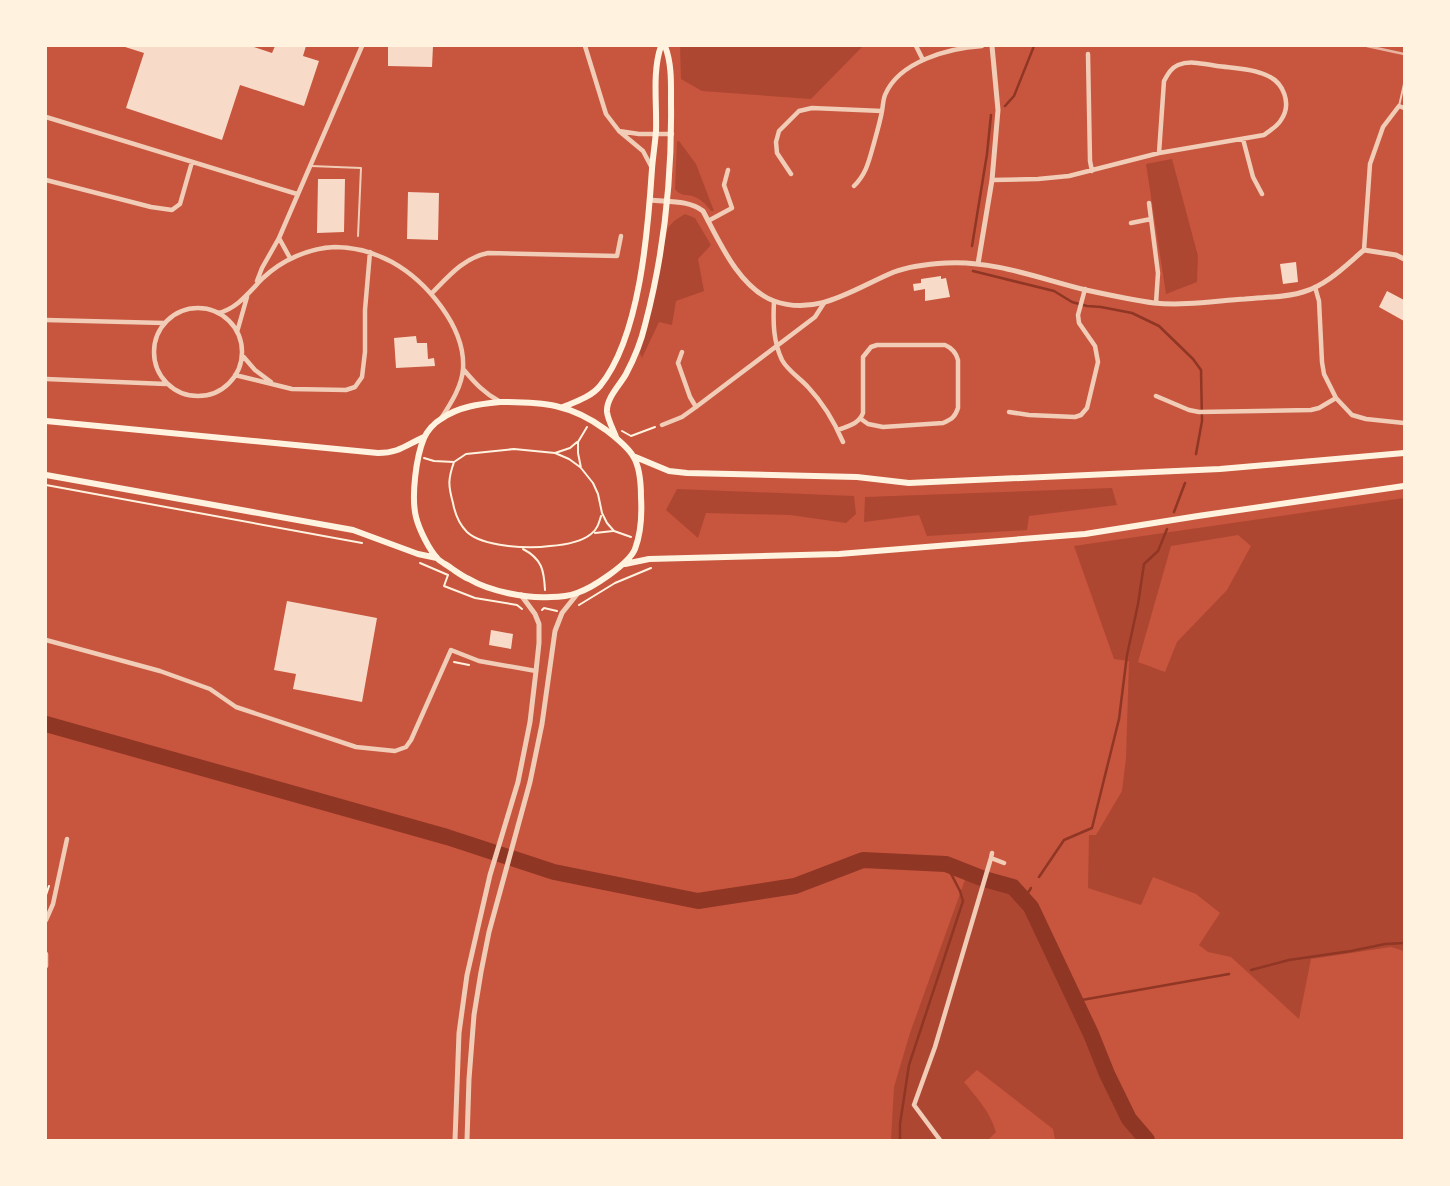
<svg xmlns="http://www.w3.org/2000/svg" width="1450" height="1186" viewBox="0 0 1450 1186" font-family="'Varela Round',sans-serif">
<style>
.green{fill:#ae4732;fill-rule:evenodd}
.lines{fill:none;stroke-linecap:round;stroke-linejoin:round}
.stream{stroke:#8f3625;stroke-width:2.5}
.river{stroke:#8f3625;stroke-width:16}
.building{fill:#f7dbc8}
.path{stroke:#fff3e0;stroke-width:2}
.service{stroke:#f1ccb7;stroke-width:2}
.minor{stroke:#f1ccb7;stroke-width:4.5}
.tertiary{stroke:#f1ccb7;stroke-width:5}
.secondary{stroke:#fff3e0;stroke-width:6}
.primary{stroke:#fff3e0;stroke-width:6}
.rail{stroke:#e9b49f;stroke-width:2.5}
</style>
<rect width="100%" height="100%" fill="#c8553d"/>
<path class="green" d="M680,46h183l-52,53 -109,-8 -21,-12z
M677,141h2l17,23 18,47h-3c-4,-5 -8,-10 -14,-13 -9,-5 -15,0 -22,-9z
M1172,159l26,97 -1,26 -31,12 -20,-130z
M685,214l10,4 16,27 -13,14 6,32 -28,10 -4,24 -13,-3 -17,36 -4,-9 30,-121 6,-7z
M1112,488l5,17 -88,11 -2,14 -100,6 -8,-21 -55,7 1,-25z
M677,489l177,7 2,18 -10,9 -56,-8 -84,-2 -8,25 -32,-28z
M1404,498v453l-13,-4 -80,12 -12,60 -68,-62 -23,-5 -9,-7 21,-32 -24,-19 -43,-17 -12,28 -53,-17 1,-53h7l26,-44 4,-33 3,-97 -15,-2 -40,-113zM1238,535l13,11 -24,44 -50,52 -12,30 -27,-10 33,-116z
M966,877l49,18 15,19 90,201 20,25h-85l-2,-11 -76,-59 -13,12c14,17 26,30 32,50l-8,8h-97l3,-53 16,-54z"/>
<g class="lines">
<path class="stream" d="M1005,106l9,-10 20,-50
M972,246l15,-92 4,-39
M973,271l81,20 18,11 15,4 14,1 31,6 27,13 34,33 8,11 1,51 -6,33
M1174,512l11,-29
M1039,877l25,-37 28,-12 27,-109 8,-64 11,-51 6,-40 14,-13 9,-22
M1024,899l7,-11
M1251,970l38,-10 62,-9 34,-7 19,-1
M1076,1001l153,-27
M900,1140v-16l9,-59 54,-164 -3,-10 -14,-27"/>
<path class="river" d="M46,724l401,113 107,35 144,29 97,-15 68,-26 83,4 38,15 29,8 18,20 60,127 16,40 22,45 18,21"/>
</g>
<path class="building" d="M122,46h129l21,7 3,-7h31l-3,10 16,5 -15,45 -64,-21 -18,55 -96,-32 18,-55z
M388,46h45l-1,21 -44,-1z
M318,179h27l-1,53 -27,1z
M408,192l31,1 -1,47 -31,-1z
M1296,262l2,20 -15,2 -3,-20z
M941,276v3l5,-1 4,19 -25,4v-12l-11,2 -1,-7 8,-1v-4z
M1387,291l17,9v21l-25,-14z
M416,336l1,7h10l1,16 6,-1 1,8 -39,2 -2,-30z
M287,601l90,17 -15,84 -69,-13 3,-15 -22,-4z
M491,630l22,4 -2,15 -22,-4z"/>
<g class="lines">
<path class="path" d="M587,427l-9,15v11l3,15 12,15 5,11 4,19 5,10 7,8 17,6
M622,431l9,5 24,-9
M555,453l14,6 11,8
M424,458l10,3 20,1 12,-8 48,-5 41,4 15,-5 7,-6
M454,462c-6,17 -6,23 -1,41 2,11 6,21 14,29 16,15 62,17 83,14 14,-1 30,-3 41,-12 6,-4 8,-11 10,-18
M46,485l316,58
M595,533l18,-2
M523,549c19,10 21,21 22,41
M420,563l28,12 -4,11 31,12 42,7 5,4
M579,605l36,-22 36,-15
M542,610l2,-2 13,3
M454,662l15,3
M46,895l3,-9"/>
<path class="service" d="M1399,106l5,-22
M311,166l50,2 -3,68"/>
<path class="minor" d="M585,46l21,68 13,17 24,20 9,17
M916,46l7,14
M1088,54l2,107 2,10
M46,117l251,77
M619,131l20,3h33
M1243,139l10,38 9,17
M791,174l-14,-21 -1,-11 3,-11 20,-20 13,-3 70,3
M46,180l105,27 21,3 8,-6 12,-42
M992,180l46,-1 31,-3 90,-23 105,-18c6,-5 13,-8 17,-15 11,-16 3,-38 -15,-45 -15,-7 -34,-7 -49,-9 -13,-2 -27,-6 -39,-1 -7,3 -10,9 -14,16l-5,72
M854,186c13,-13 15,-26 20,-43 3,-11 6,-21 8,-32 1,-5 1,-11 3,-16 14,-34 65,-47 97,-49
M1149,203l9,70 -2,30
M708,221l24,-13 -8,-23 4,-15
M1131,223l20,-4
M279,238l11,20
M1364,250l6,-86 13,-37 16,-21 5,2
M257,281l5,-13 17,-30 83,-192
M1315,287l4,14 3,61 2,12 12,24 16,17 14,4 38,4
M431,294c17,-17 32,-36 57,-41l129,3 4,-20
M774,301c-1,21 -1,40 8,59 6,11 18,18 26,27 16,17 26,34 35,55
M154 352a44 44 0 1 1 88 0a44 44 0 1 1-88 0Z
M218,313c19,-4 32,-22 45,-35 19,-18 46,-30 72,-31 20,0 40,6 57,15 34,19 74,65 71,107 -1,17 -12,34 -21,48
M46,320l118,3
M237,332l10,-35
M682,352l-4,11 12,34 6,10
M242,355l13,15 16,12
M464,370c11,13 20,23 35,31
M235,375l57,14 54,1 9,-3 7,-10 3,-25v-42l5,-58
M46,379l120,5
M1156,396l33,14 10,2 112,-2 8,-2 17,-10
M1009,412l20,3 46,2 6,-2 6,-7 11,-46 -3,-16 -16,-23 -1,-8 7,-26
M662,425l20,-8 14,-10 119,-90 9,-14
M838,430c10,-4 21,-6 25,-17v-56l8,-10 6,-2h68c7,3 11,7 13,15v48c-3,9 -6,11 -15,15l-60,4 -15,-3 -7,-5
M46,640l114,31 50,18 26,18 120,40 39,4 11,-4 5,-7 40,-90 28,11 57,10
M992,853l-1,5 13,5
M46,920l7,-16 14,-65
M46,954v12
M940,1140l-26,-35 21,-58 56,-189"/>
<path class="tertiary" d="M650,200c18,2 39,0 53,11 16,30 36,77 71,90 44,16 81,-13 120,-29 16,-6 35,-8 52,-9 47,-3 95,16 140,27 23,5 46,10 68,13 30,3 61,-2 91,-4 19,-2 39,-1 58,-7 24,-7 42,-26 61,-42l32,5 8,4
M978,264l14,-84 6,-70 -6,-64
M455,1140l4,-107 8,-58 23,-100 28,-93 12,-60 6,-51 3,-28v-19l-4,-10 -14,-19
M467,1140l2,-61 5,-64 7,-43 8,-40 41,-150 12,-58 13,-93 7,-18 16,-20"/>
<path class="secondary" d="M563,407c12,-5 28,-10 37,-21 40,-49 48,-156 52,-217 1,-13 3,-25 4,-38 1,-28 -4,-59 5,-85
M616,437c-3,-8 -8,-17 -9,-25 -1,-14 13,-27 19,-38 8,-15 15,-32 19,-49 19,-72 27,-148 26,-222 0,-19 1,-39 -6,-57"/>
<path class="primary" d="M501,402c43,0 70,2 105,28 9,7 21,16 27,26 7,11 8,28 8,41 1,17 0,36 -6,52 -6,15 -43,39 -58,44 -8,3 -18,4 -26,4 -24,2 -62,-6 -82,-18 -7,-3 -12,-7 -18,-11 -4,-3 -10,-6 -13,-9 -9,-9 -19,-30 -22,-42 -5,-20 0,-60 8,-79 3,-7 10,-15 17,-19 18,-13 40,-15 60,-17z
M46,421l332,32c21,0 28,-8 46,-16
M633,456l36,15 18,2 170,4 52,6 311,-14 184,-16
M46,475l307,55 65,24 19,4
M625,564l24,-5 190,-5 246,-20 113,-18 206,-30"/>
<path class="rail" d="M1367,46l37,8"/>
</g>
<rect width="1450" height="1186" fill="none" stroke="#fff3e0" stroke-width="94"/>
</svg>
